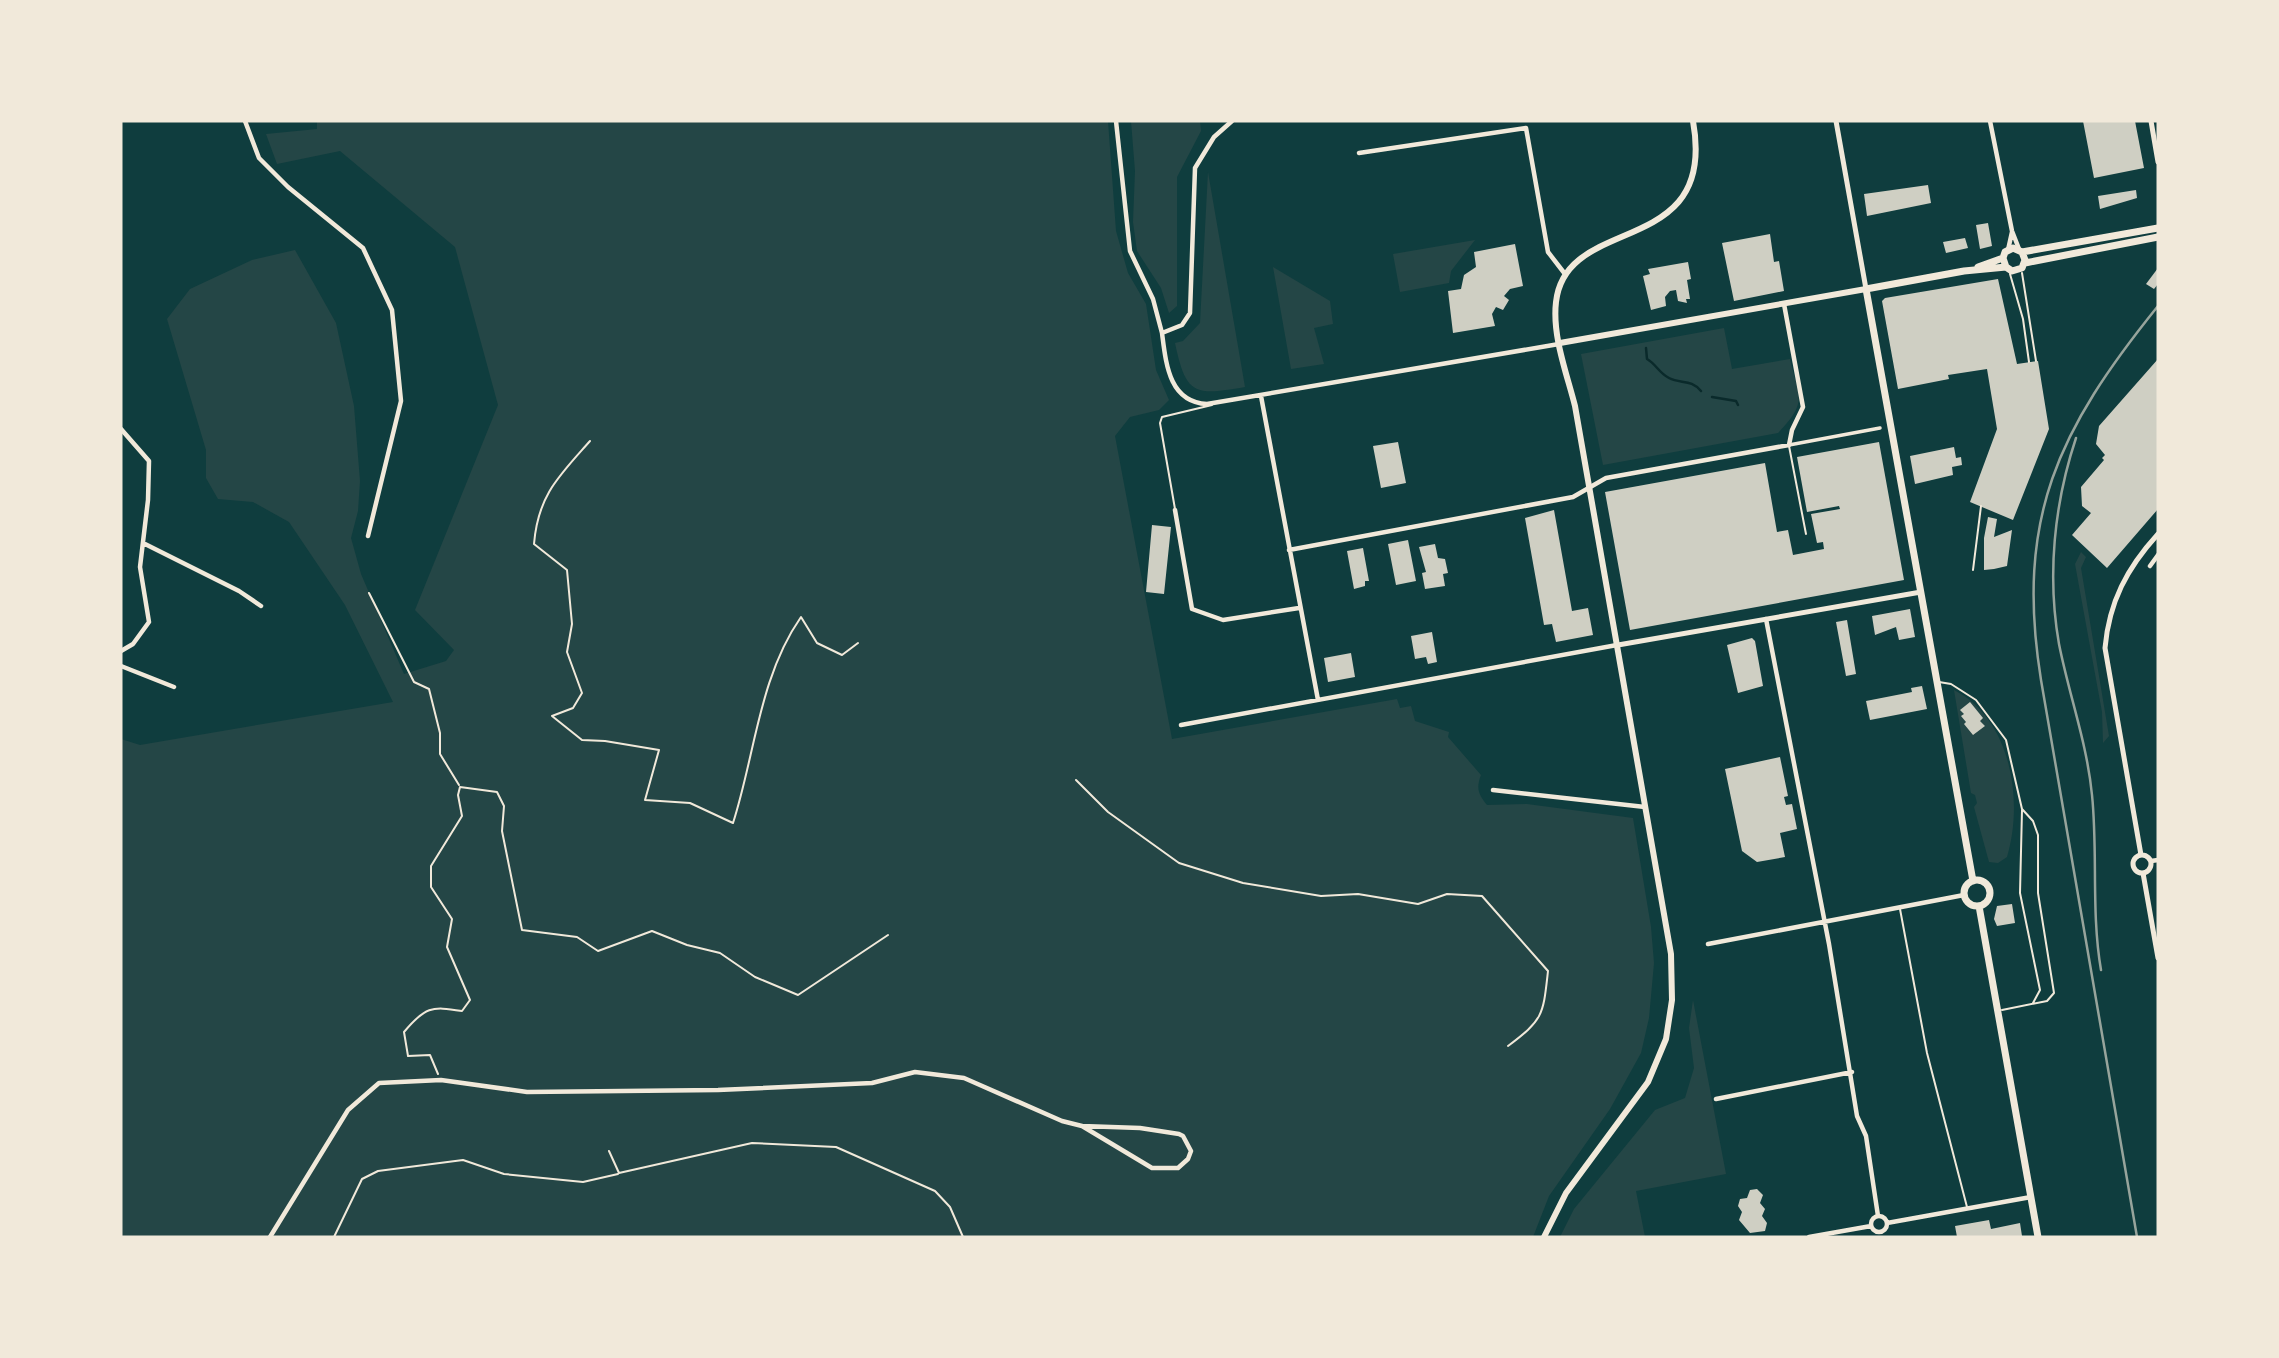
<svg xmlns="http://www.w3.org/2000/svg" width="2279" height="1358" viewBox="0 0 2279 1358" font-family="Signika,sans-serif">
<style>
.green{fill:#244646}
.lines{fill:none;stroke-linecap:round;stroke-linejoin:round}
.stream{stroke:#0a2a2b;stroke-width:2.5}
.building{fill:#cfcfc3}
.path{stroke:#f1e9da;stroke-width:2}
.service{stroke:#f1e9da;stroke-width:2}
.pedestrian{stroke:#f1e9da;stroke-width:3.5}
.minor{stroke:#f1e9da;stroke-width:4.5}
.tertiary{stroke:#f1e9da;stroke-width:5}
.secondary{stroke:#f1e9da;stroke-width:6}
.primary{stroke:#f1e9da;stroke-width:7}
.rail{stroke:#97a49c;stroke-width:2.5}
</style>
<rect width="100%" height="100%" fill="#0f3d3e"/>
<path class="green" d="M317,121h791l8,110 12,42 18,31 10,66 13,30 -10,10 -29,7 -15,19 57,303 225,-40 3,9 11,-2 4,15 34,11 -1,5 33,38c-5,13 -3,19 6,30l40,-1 106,14 18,109 3,36 -5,55 -8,35 -31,56 -61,87 -16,41h-1412v-498l19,6 253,-43 -48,-97 -56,-83 -36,-20 -35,-3 -12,-21v-28l-39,-131 23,-30 62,-29 43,-10 41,73 18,83 6,75 -2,30 -7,27 10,36 43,100 42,-13 8,-11 -39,-40 83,-205 -43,-158 -115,-96 -63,13 -11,-30 51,-5z
M1131,121h69l1,10 -24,46v129l-8,7 -8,-25 -24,-37 -4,-29 2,-51z
M1208,172l37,215c-51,9 -59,8 -70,-44l8,-2 17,-18z
M1475,240l-24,31 -2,12 -49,9 -7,-38z
M1273,267l57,34 3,23 -19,4 10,36 -33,5z
M1724,328l8,41 58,-10c9,39 18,43 -12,74l-175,32 -22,-111z
M2081,552l5,5 -5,11 28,168 -6,7 -1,-31 -27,-148z
M1954,690c57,29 70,110 53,167l-9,6 -9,-1 -15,-55 3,-4 -2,-8 -4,-2z
M1693,1000l33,174 -90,17 9,46h-85l14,-28 81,-99 30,-12 9,-30 -5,-40z"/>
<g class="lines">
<path class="stream" d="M1646,348l1,11c9,5 12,14 22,19 12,6 22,1 32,13
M1712,397l24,4 2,4"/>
</g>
<path class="building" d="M2083,121h52l9,47 -50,10z
M1928,185l3,18 -64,13 -3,-22z
M2136,190l1,8 -37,11 -2,-13z
M1988,223l4,23 -12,3 -4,-24z
M1770,234l4,28 5,-1 5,30 -50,10 -12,-58z
M1965,238l3,10 -22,5 -3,-11z
M1515,244l8,42 -13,3 -6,7 5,4 -6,10 -7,-3 -4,7 3,12 -42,7 -5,-42 13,-2 3,-14 12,-8 -2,-15z
M1688,262l3,17 -4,1 3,19h-4l1,4 -9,-2 -2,-11 -6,1 -5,6 1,9 -15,4 -8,-34 7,-2 -2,-5z
M2158,268v16l-4,5 -8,-5z
M1998,279l19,85 21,-3 11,68 -36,91 -43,-18 27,-73 -10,-60 -39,6 1,4 -51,10 -16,-88 3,-3z
M2158,359v150l-51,59 -35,-33 19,-22 -9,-7 -1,-19 23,-27 -2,-2 3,-3 -9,-11 3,-18z
M1398,442l8,41 -25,5 -8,-42z
M1879,442l25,138 -274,50 -25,-138 160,-29 12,69 11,-2 5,25 31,-6 -1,-7 -6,1 -6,-29 29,-5 -1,-3 -32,6 -10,-55z
M1954,447l2,11 5,-1 1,8 -10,2 1,8 -38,9 -5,-28z
M1554,510l18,101 16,-3 5,27 -37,7 -4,-18 -8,1 -19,-107z
M1988,517l9,2 -3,18 18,-7 -5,36 -13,3 -10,1v-32z
M1152,525l19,2 -7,67 -18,-2z
M1408,540l8,41 -20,4 -8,-41z
M1435,544l3,14 7,1 3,14 -5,1 2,12 -20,3 -3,-16 4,-1 -7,-25z
M1363,548l6,33h-4v5l-11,3 -7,-38z
M1910,609l5,28 -16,3 -3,-13 -21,8 -3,-19z
M1847,620l9,54 -10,2 -10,-54z
M1432,632l5,30 -9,2 -2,-7 -11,2 -4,-23z
M1752,638l3,3 8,45 -25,7 -11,-48z
M1351,653l4,24 -27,5 -4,-24z
M1922,686l5,23 -57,11 -4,-19 46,-9 -1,-4z
M1970,702l13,16 -3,3 5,5 -12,9 -9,-11 2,-2 -5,-6 3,-2 -4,-4z
M1780,757l8,39 -4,1 2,8 6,-1 5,25 -17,4 5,24 -28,5 -15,-11 -17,-82z
M2012,904l3,19 -18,3 -3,-7 3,-13z
M1757,1189l6,6 -3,8 5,6 -3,7 5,7 -2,8 -15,2 -11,-13 3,-8 -4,-6 2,-7 7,-1 3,-8z
M1989,1220l2,9 29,-6 2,13 -65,1 -2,-11z"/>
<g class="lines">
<path class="path" d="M590,441c-31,35 -52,54 -56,103l33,26 5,54 -5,28 15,41 -9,15 -21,8 30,24 23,1 54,9 -14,50 45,3 43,20c22,-68 26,-146 68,-206l16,26 25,12 16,-12
M369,593l45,89 15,7 11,44v21l19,31
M1076,780l32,32 71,51 64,20 78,13 37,-2 60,10 29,-10 35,2 66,75c-5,44 -4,48 -40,75
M438,1074l-8,-19 -22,1 -4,-24c21,-25 27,-26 58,-21l8,-11 -23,-53 5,-28 -21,-32v-21l31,-50 -4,-21 2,-8 37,5 7,14 -2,25 20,99 55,7 21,14 54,-20 35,14 33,8 35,24 43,18 90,-60
M609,1151l10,22 133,-30 84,4 99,44 15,16 13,30
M334,1237l28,-58 16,-8 85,-11 41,14 79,8 35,-8"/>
<path class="service" d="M2022,273l14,88
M2010,274l13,45 6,43
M1789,446l17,88
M1175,509l-15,-86 2,-6 50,-12
M1973,570l8,-64
M1939,682l12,2 25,16 30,40 16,69 11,12 5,14v58l16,100 -7,8 -45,9
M2022,810l-2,83 20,97 -7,13
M1900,909l27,144 40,154"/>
<path class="pedestrian" d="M1789,445l91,-17"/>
<path class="minor" d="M245,121l14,37 29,29 75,61 29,62 9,91 -33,135
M1116,121l14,130 23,48 9,34 20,-8 8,-12 5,-145 19,-31 18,-16
M1990,121l22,110 7,18
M1359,153l167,-25 22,124 17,22
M2008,250l4,-18
M1162,333c4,31 7,69 45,71l352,-60
M1261,396l57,304
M121,429l28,32 -1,39 -8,67 9,55 -16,22 -12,7
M1175,510l17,99 31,11 76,-12
M143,543l96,48 22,15
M1289,550l284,-53 33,-19 183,-33 3,-15 11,-23 -19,-103
M2150,566l8,-11
M1766,619l63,325 28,172 9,20 12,80
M121,666l53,21
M1181,725l436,-80
M1493,790l152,17
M2151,861l7,-1
M1708,944l256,-49
M1716,1099l136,-27
M1871 1224a8 8 0 1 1 16 0a8 8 0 1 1-16 0Z
M1887,1223l144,-26
M270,1237l78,-127 31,-27 62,-3 86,12 191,-2 154,-7 43,-11 49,6 98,43 20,5 70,42h26l10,-9 3,-8 -8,-15 -4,-2 -39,-6 -58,-2
M1809,1237l62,-11"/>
<path class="tertiary" d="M1836,121l30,168
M2151,121l7,41
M1618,645l303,-53
M2133 864a9 9 0 1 1 18 0a9 9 0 1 1-18 0Z
M2141,855l-36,-207c4,-46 22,-80 53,-114
M2143,873l15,85"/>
<path class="secondary" d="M1560,343l306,-54
M1544,1237l22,-44 82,-111 18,-43 6,-39 -1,-46 -96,-548c-8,-32 -23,-70 -19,-104 10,-90 162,-42 137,-181"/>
<path class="primary" d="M2022,252l136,-24
M2025,263l133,-26
M1978,267l25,-9 2,-6 8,-4 9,4 3,8 -3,8 -10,3 -6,-4 -3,-9
M1964 893a13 13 0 1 1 26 0a13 13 0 1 1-26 0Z
M1973,881l-107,-592 98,-18 42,-4
M1979,906l59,331"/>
<path class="rail" d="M2076,438c-22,66 -29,138 -17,206 10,51 28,99 33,151 6,58 -1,117 9,175
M2137,1237l-96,-557c-26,-162 17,-250 117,-374"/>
</g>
<rect width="2279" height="1358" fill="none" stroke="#f1e9da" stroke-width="245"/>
</svg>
